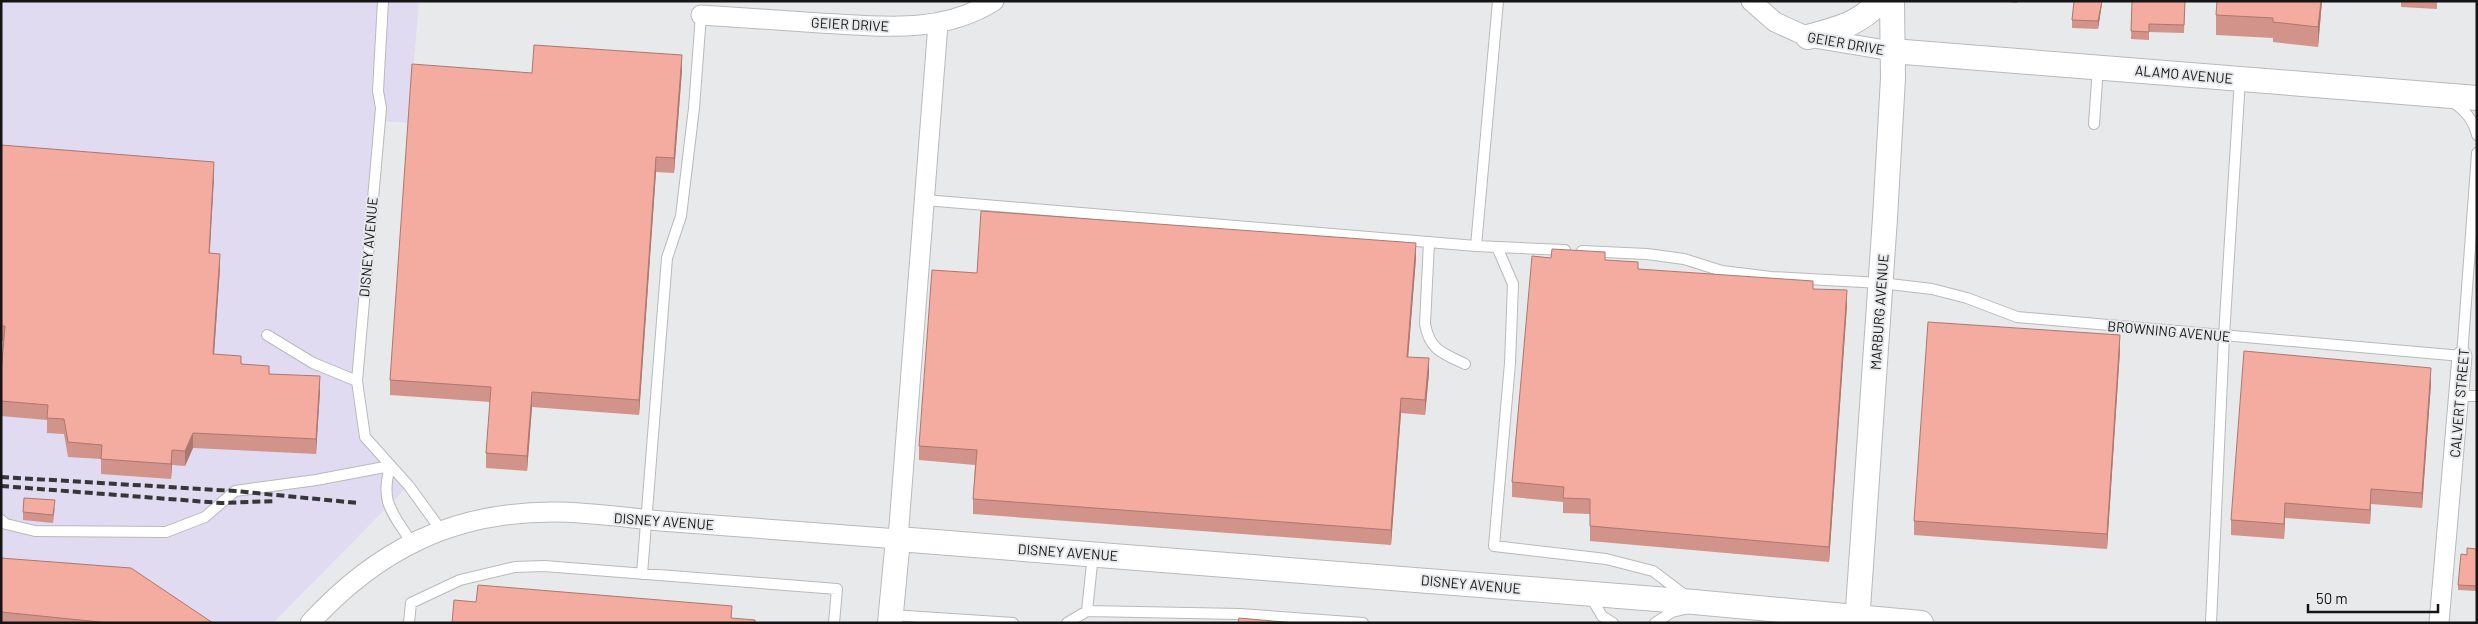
<svg xmlns="http://www.w3.org/2000/svg" width="2478" height="624" viewBox="0 0 2478 624" font-family="Barlow,sans-serif">
<style>
.industrial{fill:#e1dbf1}
.lines{fill:none;stroke-linecap:round;stroke-linejoin:round}
.service-casing{stroke:#b8b9bb;stroke-width:12}
.minor-casing{stroke:#b8b9bb;stroke-width:21}
.tertiary-casing{stroke:#b8b9bb;stroke-width:26}
.service{stroke:#fff;stroke-width:10}
.minor{stroke:#fff;stroke-width:19}
.tertiary{stroke:#fff;stroke-width:24}
.rail{stroke:#363738;stroke-width:4;stroke-dasharray:8 4;stroke-linecap:butt}
.wall{fill:#d2938a}
.shaded-wall{fill:#ab7870}
.building{fill:#f4aba0;stroke:#ab7870}
.labels{text-anchor:middle;dominant-baseline:central;stroke-width:4;stroke-linejoin:round;paint-order:stroke}
.street-label{font-size:14px;fill:#151516;stroke:#e8e9eb}
</style>
<rect width="100%" height="100%" fill="#e8e9eb"/>
<path class="industrial" d="M1,1h418l-10,122 -28,-2 -24,259 10,56 43,48 -137,139h-68l-204,-60z"/>
<g class="lines">
<defs>
<path id="service" d="M383,1l-5,90 3,17 -24,273 8,56 44,49 32,44
M2451,101c14,9 22,18 26,34
M2094,124l4,-57
M925,200l551,46 89,4
M1429,242l-4,82c5,27 18,29 40,40
M1476,246l22,-245
M1497,247l16,37 -3,79 -16,183 112,13 47,12 33,25
M1582,251l65,3 37,5 38,12 49,6 110,6 51,6 35,9 50,19 445,39 15,-203
M267,335l46,28 44,18
M2459,396h18
M390,466c-10,38 2,45 21,76
M1,520l5,4 29,7 131,1 39,-15 30,-26 81,-11 74,-14
M642,574l25,-316 14,-42 13,-108 7,-93
M1589,594l13,22 11,7
M1087,611l6,-57
M891,615l122,8
M409,623l2,-20 49,-23 55,-13 29,-1 293,23 -3,34
M1067,623l20,-12 153,3 123,9
M1655,623l17,-11 13,-3
M2211,623l13,-287 16,-257"/>
<path id="minor" d="M1751,1l24,21 33,15 84,14
M701,15c40,3 79,5 119,8 59,3 121,12 174,-22
M310,623c67,-73 142,-111 243,-111 41,0 81,7 121,10 75,6 149,11 224,17l40,-515
M2439,623l23,-267"/>
<path id="tertiary" d="M1808,37c34,-10 47,-11 73,-36
M1892,51l585,47
M890,623l8,-84 796,63 227,21
M1857,623l28,-405 8,-140 -1,-77"/>
</defs>
<use href="#service" class="service-casing"/>
<use href="#minor" class="minor-casing"/>
<use href="#tertiary" class="tertiary-casing"/>
<use href="#service" class="service"/>
<use href="#minor" class="minor"/>
<use href="#tertiary" class="tertiary"/>
<path class="rail" d="M1,477l234,14 123,12
M1,486l220,17 55,-2"/>
</g>
<path class="wall" d="M1996,1h21v2z
M2102,1l-4,28 -26,-1v-8z
M2132,1h53l-1,32 -35,-1v8l-18,-1z
M2322,1l-4,46 -45,-5v-4l-57,-3v-20z
M2401,1h36v8l-36,-2z
M682,70l-8,103 -18,-1 -17,243 -107,-8 -5,64 -41,-3v-15l4,-51 -100,-7v-15l142,-307z
M1,145l213,32 -5,76 11,15 -6,86 106,37 -4,63 -123,-6 -8,18 -13,-1 -1,14 -70,-5v-15l-33,-2 -4,-23 -17,-1v-13l-46,-4v-42l3,-33h-3z
M1416,258l-8,99 21,16 -4,42 -24,-2 -10,132 -418,-31v-15l2,-34 -56,-5v-14z
M1551,258l54,2 33,9 175,20 34,16 -18,257 -239,-21v-27l-27,-1v-11l-51,-5v-15z
M2120,350l-13,199 -193,-14v-14z
M2431,383l-9,125 -51,-4 -1,20 -85,-6 -1,21 -53,-4v-15z
M55,508l-2,15 -30,-3v-8z
M2477,549v42l-19,-1v-5l9,-30z
M1,558l212,65h-212z"/>
<path class="shaded-wall" d="M2102,1v3l-4,25v-8z
M2321,1h1l-4,46v-20z
M682,55v15l-8,103v-15z
M656,157v15l-17,243v-15z
M214,162v15l-5,91v-15z
M1416,243v15l-9,114v-15z
M220,254v14l-7,101v-15z
M1847,290v15l-18,257v-15z
M2120,335v15l-13,199v-15z
M1429,358v15l-4,42v-15z
M2431,368v15l-9,125v-15z
M320,376v15l-4,63v-15z
M532,392v15l-5,64v-15z
M1401,398v15l-10,132v-15z
M193,433v15l-8,18v-15z
M172,450v15l-1,14v-15z
M2371,489v15l-1,20v-14z
M2285,503v15l-1,21v-15z"/>
<path class="building" d="M2074,1h28l-4,20 -26,-1z
M2132,1h53l-1,24 -35,-1v8l-18,-1z
M2217,1h104l-3,26 -45,-5v-4l-57,-3z
M534,45l148,10 -8,103 -18,-1 -17,243 -107,-8 -5,64 -41,-3 5,-66 -101,-7 22,-316 120,9z
M1,145l213,17 -5,91 11,1 -7,100 28,2v8l28,2v8l51,2 -4,63 -123,-6 -8,18 -13,-1 -1,14 -70,-5 1,-14 -34,-3 -4,-23 -17,-1 1,-13 -47,-4v-27l4,-48h-4z
M981,211l435,32 -9,114 22,1 -4,42 -24,-2 -10,132 -418,-31 4,-49 -58,-4 13,-176 45,3z
M1552,249l53,3v8l33,2v7l175,12v8l34,1 -18,257 -239,-21v-27l-27,-1 1,-11 -52,-5 20,-226 19,2z
M1928,322l192,13 -13,199 -193,-13z
M2244,351l187,17 -9,125 -51,-4 -1,21 -85,-7 -1,21 -53,-4z
M24,498l31,2 -2,15 -30,-3z
M2467,548l10,1v37l-19,-1 3,-31 6,1z
M1,558l130,10 82,55h-103l-109,-11z
M478,585l254,21 -1,12 24,2v3h-303l2,-23 22,2z
M1239,618l56,5h-57z"/>
<g class="labels">
<g class="street-label">
<text transform="translate(850 24) rotate(3)">GEIER DRIVE</text>
<text transform="translate(1846 43) rotate(10)">GEIER DRIVE</text>
<text transform="translate(2184 74) rotate(5)">ALAMO AVENUE</text>
<text transform="translate(368 247) rotate(-85)">DISNEY AVENUE</text>
<text transform="translate(1879 312) rotate(-86)">MARBURG AVENUE</text>
<text transform="translate(2169 331) rotate(5)">BROWNING AVENUE</text>
<text transform="translate(2459 403) rotate(-85)">CALVERT STREET</text>
<text transform="translate(664 521) rotate(4)">DISNEY AVENUE</text>
<text transform="translate(1068 552) rotate(4)">DISNEY AVENUE</text>
<text transform="translate(1471 584) rotate(5)">DISNEY AVENUE</text>
</g>
</g>
<rect width="2478" height="624" fill="none" stroke="#151516" stroke-width="5"/>
<path d="M2308 604v8h130v-8" fill="none" stroke="#151516" stroke-width="2.5"/>
<text x="2316" y="604" font-size="15" fill="#151516" stroke="#e8e9eb" stroke-width="4" paint-order="stroke">50 m</text>
</svg>
